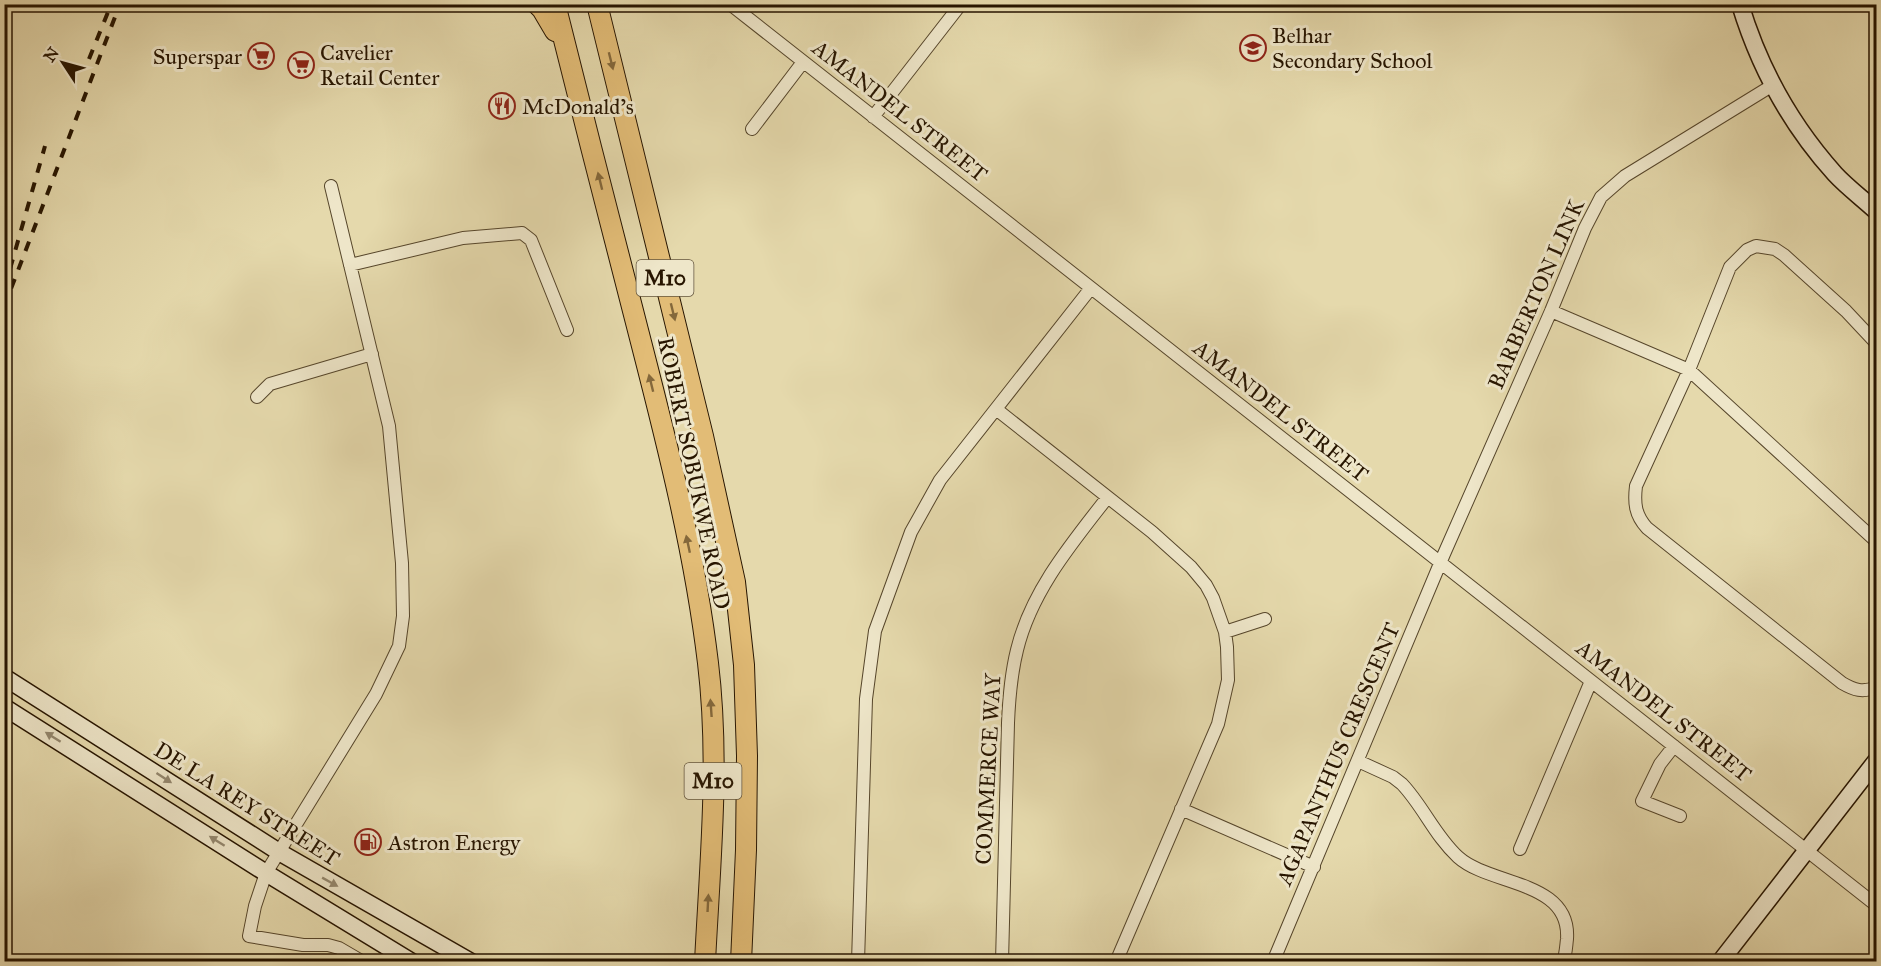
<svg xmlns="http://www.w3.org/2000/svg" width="1881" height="966" viewBox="0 0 1881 966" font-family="'IM FELL Great Primer',serif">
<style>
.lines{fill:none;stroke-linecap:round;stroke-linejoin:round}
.street-casing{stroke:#56462b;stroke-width:14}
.secondary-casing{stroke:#271500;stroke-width:19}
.primary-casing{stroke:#271500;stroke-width:22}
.street{stroke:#eee6c9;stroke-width:12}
.secondary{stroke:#eee6c9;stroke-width:16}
.primary{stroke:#e2bc76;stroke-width:20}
.rail{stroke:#271500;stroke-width:4;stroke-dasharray:10 10;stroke-linecap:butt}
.oneway{fill:#84683b}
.oneway2{fill:#94886f}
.labels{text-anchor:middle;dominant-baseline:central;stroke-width:6;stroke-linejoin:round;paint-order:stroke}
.shield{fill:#eee6c9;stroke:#63543c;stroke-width:1.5}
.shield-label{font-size:21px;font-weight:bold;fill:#271500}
.poi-label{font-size:22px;fill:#271500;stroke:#eee6c9;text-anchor:start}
.street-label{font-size:22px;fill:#271500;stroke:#eee6c9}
</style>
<rect width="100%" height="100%" fill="#e5d9ac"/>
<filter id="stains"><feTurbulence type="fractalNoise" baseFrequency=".00333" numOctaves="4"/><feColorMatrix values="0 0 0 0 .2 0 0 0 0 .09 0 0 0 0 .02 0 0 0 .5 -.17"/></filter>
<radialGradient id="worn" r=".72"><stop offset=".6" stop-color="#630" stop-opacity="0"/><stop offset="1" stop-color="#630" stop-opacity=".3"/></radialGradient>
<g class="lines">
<defs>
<path id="street" d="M730,4l1146,901
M873,117l88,-113
M752,129l51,-67
M331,186l58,240 13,137 1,53 -4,30 -23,48 -110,179 -11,33 -6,30 54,9h25l11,3 24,14
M350,265l113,-27 59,-5 9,7 36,90
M1551,311l138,59 187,171
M1876,343l-30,-32 -62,-56 -9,-6 -19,-3 -9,4 -17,17 -41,103 -53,116c-2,17 -1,29 11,42l195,155c12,7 21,10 34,4
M257,397l13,-13 102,-30
M996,409l156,123 39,35 15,18 7,13 12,34 2,15 1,33 -10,44 -102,238
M1225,632l40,-13
M1674,746l-14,18 -18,37 38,15
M1358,761l35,16 9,7c21,22 33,52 56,73 32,29 113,23 109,82 -1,8 -1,15 -4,23
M1181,809l133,58
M1520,849l71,-168
M858,962l8,-263 9,-68 36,-99 29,-52 151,-192
M1002,962l6,-239c1,-24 3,-49 9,-73 14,-58 54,-106 90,-152
M1273,962l171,-408 107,-243 34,-83 16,-31 24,-21 148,-91"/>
<path id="secondary" d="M1740,4c19,63 51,121 95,170 12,13 28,25 41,37
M4,677l275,175 192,110
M4,707l262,166 146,89
M1720,962l156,-201"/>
<path id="primary" d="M537,4l5,5 13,22
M555,4c28,113 57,225 86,338 27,105 54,212 67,321 12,99 2,199 -3,299
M597,4l106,432 32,146 9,83 3,91 -1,94 -5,112"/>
</defs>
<use href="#street" class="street-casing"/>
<use href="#secondary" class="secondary-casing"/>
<use href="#primary" class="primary-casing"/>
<use href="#street" class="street"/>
<use href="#secondary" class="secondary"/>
<use href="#primary" class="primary"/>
<path class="rail" d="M89,59l19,-47
M10,269l35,-123
M4,307l116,-303"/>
</g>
<defs><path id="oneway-solid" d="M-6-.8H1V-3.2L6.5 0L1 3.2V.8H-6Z" transform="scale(1.5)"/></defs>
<g class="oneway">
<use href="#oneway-solid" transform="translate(611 61) rotate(76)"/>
<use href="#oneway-solid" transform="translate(600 181) rotate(-104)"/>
<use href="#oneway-solid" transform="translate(673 312) rotate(76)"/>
<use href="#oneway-solid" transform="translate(651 383) rotate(-104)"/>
<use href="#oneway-solid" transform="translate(688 544) rotate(-102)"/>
<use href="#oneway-solid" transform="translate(711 708) rotate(-94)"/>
<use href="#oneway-solid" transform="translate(708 903) rotate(-87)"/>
</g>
<g class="oneway2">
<use href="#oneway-solid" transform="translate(53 737) rotate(-148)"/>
<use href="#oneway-solid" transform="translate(164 778) rotate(33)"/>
<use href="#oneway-solid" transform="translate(217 841) rotate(-148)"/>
<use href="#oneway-solid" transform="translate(330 882) rotate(29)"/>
</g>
<defs>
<symbol id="school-ring" viewBox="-11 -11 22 22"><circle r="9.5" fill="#eee6c9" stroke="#8f2418" stroke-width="1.5"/><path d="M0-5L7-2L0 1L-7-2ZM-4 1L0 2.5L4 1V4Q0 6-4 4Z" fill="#8f2418"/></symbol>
<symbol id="supermarket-ring" viewBox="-11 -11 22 22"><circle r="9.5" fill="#eee6c9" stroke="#8f2418" stroke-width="1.5"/><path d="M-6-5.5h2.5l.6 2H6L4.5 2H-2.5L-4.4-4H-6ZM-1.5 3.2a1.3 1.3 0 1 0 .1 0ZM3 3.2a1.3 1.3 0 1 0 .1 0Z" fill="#8f2418"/></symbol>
<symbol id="restaurant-ring" viewBox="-11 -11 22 22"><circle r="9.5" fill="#eee6c9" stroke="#8f2418" stroke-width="1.5"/><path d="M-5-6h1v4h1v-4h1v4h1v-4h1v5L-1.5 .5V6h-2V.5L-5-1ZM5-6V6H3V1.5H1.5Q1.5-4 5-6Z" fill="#8f2418"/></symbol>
<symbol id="fuel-ring" viewBox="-11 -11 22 22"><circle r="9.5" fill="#eee6c9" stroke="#8f2418" stroke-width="1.5"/><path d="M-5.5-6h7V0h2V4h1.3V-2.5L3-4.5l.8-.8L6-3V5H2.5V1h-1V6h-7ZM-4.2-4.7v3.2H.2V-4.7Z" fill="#8f2418"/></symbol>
</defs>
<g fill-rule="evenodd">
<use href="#school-ring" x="1238" y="33" width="30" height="30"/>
<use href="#supermarket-ring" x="246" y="41" width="30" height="30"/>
<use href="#supermarket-ring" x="286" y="50" width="30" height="30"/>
<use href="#restaurant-ring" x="487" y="91" width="30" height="30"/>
<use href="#fuel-ring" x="353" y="827" width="30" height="30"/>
</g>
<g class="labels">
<g class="shield">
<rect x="636.5" y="260" width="57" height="36" rx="4.5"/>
<rect x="684.5" y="763" width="57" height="36" rx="4.5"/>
</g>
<g class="shield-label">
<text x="665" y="278">M10</text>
<text x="713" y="781">M10</text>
</g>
<g class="poi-label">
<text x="1272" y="35">Belhar<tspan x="1272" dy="25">Secondary School</tspan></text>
<text x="320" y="52">Cavelier<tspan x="320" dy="25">Retail Center</tspan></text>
<text x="242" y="56" text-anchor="end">Superspar</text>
<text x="522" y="106">McDonald's</text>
<text x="388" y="842">Astron Energy</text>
</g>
<g class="street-label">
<text transform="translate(900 111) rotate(38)">AMANDEL STREET</text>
<text transform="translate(1536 294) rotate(-66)">BARBERTON LINK</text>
<text transform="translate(1281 411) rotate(38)">AMANDEL STREET</text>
<text transform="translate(694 473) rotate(78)">ROBERT SOBUKWE ROAD</text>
<text transform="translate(1664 711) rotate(38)">AMANDEL STREET</text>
<text transform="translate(1338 754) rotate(-67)">AGAPANTHUS CRESCENT</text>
<text transform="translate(988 769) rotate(-87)">COMMERCE WAY</text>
<text transform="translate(247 804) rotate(32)">DE LA REY STREET</text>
</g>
</g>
<rect width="1881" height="966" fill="none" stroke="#e5d9ac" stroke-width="24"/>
<rect x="6" y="6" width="1869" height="954" fill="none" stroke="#271500" stroke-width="3"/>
<rect x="12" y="12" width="1857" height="942" fill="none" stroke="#271500" stroke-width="1.5"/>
<g transform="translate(63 63) rotate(306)" stroke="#eee6c9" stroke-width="4.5" paint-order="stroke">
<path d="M0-4.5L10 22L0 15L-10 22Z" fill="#271500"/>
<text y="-9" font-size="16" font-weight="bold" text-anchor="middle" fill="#271500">N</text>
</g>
<rect width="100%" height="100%" filter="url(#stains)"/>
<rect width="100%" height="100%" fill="url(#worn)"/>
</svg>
